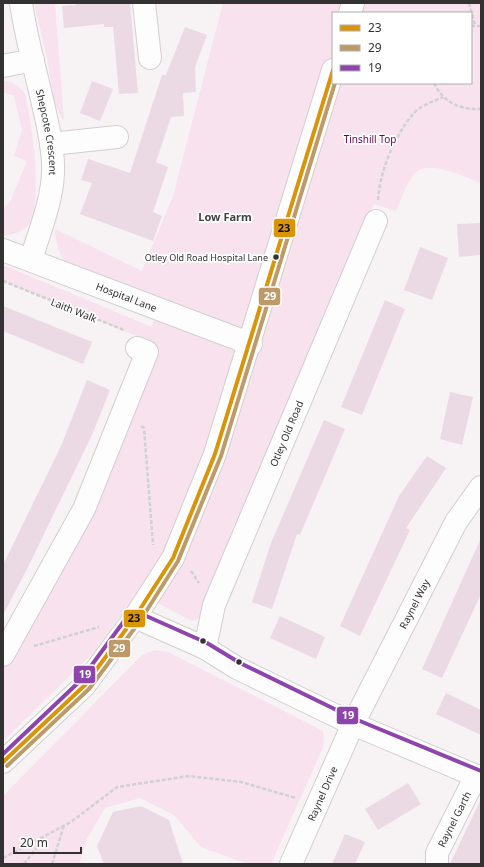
<svg xmlns="http://www.w3.org/2000/svg" width="484" height="867" viewBox="0 0 484 867" font-family="'Noto Sans',sans-serif">
<style>
.green{fill:#f7e2ed;fill-rule:evenodd}
.building{fill:#ebdae3}
.lines{fill:none;stroke-linecap:round;stroke-linejoin:round}
.minor-casing{stroke:#d3cfd1;stroke-width:24}
.path{stroke:#d1d1d1;stroke-width:2.5;stroke-dasharray:4 2;stroke-linecap:butt}
.minor{stroke:#fefdfd;stroke-width:22}
.bus-1-casing{stroke:#fff;stroke-width:7}
.bus-2-casing{stroke:#fff;stroke-width:7}
.bus-3-casing{stroke:#fff;stroke-width:7}
.bus-1{stroke:#da9408;stroke-width:4}
.bus-2{stroke:#be9a68;stroke-width:4}
.bus-3{stroke:#8e44ad;stroke-width:4}
.bus-dot{fill:#333132;stroke:#fff;stroke-width:1.5}
.labels{text-anchor:middle;dominant-baseline:central;stroke-width:3.5;stroke-linejoin:round;paint-order:stroke}
.bus-label{font-size:9px;fill:#333132;stroke:#fff;text-anchor:end}
.street-label{font-size:10px;fill:#333132;stroke:#fff}
.park-label{font-size:10px;fill:#70004f;stroke:#fff}
.neighbourhood-label{font-size:11px;font-weight:bold;fill:#433e40;stroke:#fff}
.line-badge{stroke:#fff;stroke-width:1.5}
.badge-label{font-size:11px;text-anchor:middle;font-weight:bold;fill:#fff}
.pale-badge-label{font-size:11px;text-anchor:middle;font-weight:bold;fill:#111}
</style>
<rect width="100%" height="100%" fill="#f7f2f4"/>
<path class="green" d="M34,3h21l9,117 -7,-11 -4,-14 -6,-37z
M223,3h258v180c-18,-6 -56,-27 -69,-6 -7,10 -11,23 -16,34l-22,-7 -67,157 -104,255 -11,5 -55,-29 -41,58 -93,91v-86l144,-303 2,-11 -146,-60v-16l149,62 6,-28 -93,-38c-8,-10 -9,-20 -10,-32l87,42 31,-75zM333,13h138v70h-138z
M3,81c11,1 16,5 22,13 7,29 17,99 6,126 -5,12 -17,14 -28,16v-27l7,-7 17,-41 -13,-5 8,-26 -8,-34 -11,-4z
M154,650l14,2 155,79 1,14 -53,119h-23l-47,-17 -27,-32 -34,-17 -35,10 -18,31 -8,25h-76v-68l138,-140z"/>
<path class="building" d="M75,3h55l8,90 -19,1 -6,-67h-9v-3l-40,4 -2,-22 14,-1z
M185,27l22,8 -12,32 1,25 -13,1 1,23 -13,1 -15,45 12,5 -15,45 9,4 -9,25 -73,-27 12,-31 -11,-3 7,-21 42,14 32,-98h4z
M92,81l21,8 -13,32 -20,-8z
M481,223v32l-22,2 -2,-33z
M420,247l28,11 -16,42 -28,-10z
M385,300l20,9 -43,106 -21,-8z
M3,306l89,36 -9,22 -80,-33z
M87,380l23,10 -18,45 -63,130 -26,50v-50l58,-119z
M450,392l23,5 -11,48 -22,-6z
M324,420l21,9 -45,106 -3,-1 -25,75 -20,-7 19,-59z
M427,456l19,12 -40,60 4,2 -50,106 -20,-10 59,-130z
M481,538v56l-39,84 -20,-9z
M280,616l45,21 -9,22 -46,-21z
M446,693l35,17v25l-45,-21z
M408,783l13,21 -43,26 -13,-21z
M481,799v65h-31z
M141,806l28,14 14,44h-79l-7,-18 16,-34z
M345,834l20,8 -10,22h-23z"/>
<g class="lines">
<defs>
<g id="minor">
<path id="s1" d="M21,3c6,42 19,83 27,124 3,15 6,31 5,46 -1,29 -14,59 -22,87"/>
<path d="M144,3l6,55"/>
<path d="M350,13l3,-10"/>
<path d="M3,66l30,-6"/>
<path d="M51,144l66,-7"/>
<path id="s2" d="M3,250l248,94"/>
<path d="M135,617l70,31 32,20 116,56 128,54"/>
<path id="s3" d="M205,648l9,-43 162,-384"/>
<path d="M3,655l81,-146 63,-157 -10,-4"/>
<path d="M3,762l82,-77 50,-68 38,-59 42,-104 118,-384"/>
<path id="s4" d="M291,864l62,-140 103,-202 25,-35"/>
<path id="s5" d="M437,864v-11l39,-77"/>
</g>
</defs>
<use href="#minor" class="minor-casing"/>
<path class="path" d="M469,3l6,22
M471,26h10
M434,83c9,20 27,27 47,26
M378,200c2,-29 16,-64 36,-87 6,-7 20,-12 29,-16
M3,281l121,49
M141,426l3,2 9,117
M191,571l8,12
M34,646l65,-19
M3,858l68,-36 46,-35 72,-11 52,6 55,16
M24,864l20,-26
M52,864l12,-39"/>
<use href="#minor" class="minor"/>
<defs>
<path id="bus-1" d="M3,762l82,-77 50,-68 38,-59 42,-104 118,-384"/>
<path id="bus-2" d="M7,766l82,-77 51,-68 38,-60 43,-105 114,-373"/>
<path id="bus-3" d="M3,754l77,-73 50,-68 5,-2 72,32 33,20 115,56 126,52"/>
</defs>
<use href="#bus-1" class="bus-1-casing"/>
<use href="#bus-2" class="bus-2-casing"/>
<use href="#bus-3" class="bus-3-casing"/>
<use href="#bus-1" class="bus-1"/>
<use href="#bus-2" class="bus-2"/>
<use href="#bus-3" class="bus-3"/>
</g>
<g class="bus-dot">
<circle cx="276" cy="257" r="3.5"/>
<circle cx="203" cy="641" r="3.5"/>
<circle cx="239" cy="662" r="3.5"/>
</g>
<g class="labels">
<g class="bus-label">
<text x="268" y="257">Otley Old Road Hospital Lane</text>
</g>
<g class="street-label">
<text stroke="none"><textPath href="#s1" startOffset="132">Shepcote Crescent</textPath></text>
<text stroke="none"><textPath href="#s2" startOffset="132">Hospital Lane</textPath></text>
<text transform="translate(74 310) rotate(22)">Laith Walk</text>
<text stroke="none"><textPath href="#s3" startOffset="230">Otley Old Road</textPath></text>
<text stroke="none"><textPath href="#s4" startOffset="288">Raynel Way</textPath></text>
<text stroke="none"><textPath href="#s4" startOffset="77">Raynel Drive</textPath></text>
<text stroke="none"><textPath href="#s5" startOffset="49">Raynel Garth</textPath></text>
</g>
<g class="park-label">
<text x="370" y="139">Tinshill Top</text>
</g>
<g class="neighbourhood-label">
<text x="225" y="216">Low Farm</text>
</g>
</g>
<g class="line-badge">
<rect x="273" y="218" width="23" height="20" rx="4" fill="#da9408"/>
<rect x="258" y="287" width="23" height="19" rx="4" fill="#be9a68"/>
<rect x="123" y="609" width="23" height="19" rx="4" fill="#da9408"/>
<rect x="108" y="639" width="23" height="19" rx="4" fill="#be9a68"/>
<rect x="73" y="665" width="23" height="19" rx="4" fill="#8e44ad"/>
<rect x="336" y="706" width="23" height="19" rx="4" fill="#8e44ad"/>
</g>
<g class="badge-label">
<text x="270" y="300">29</text>
<text x="119" y="652">29</text>
<text x="85" y="678">19</text>
<text x="348" y="719">19</text>
</g>
<g class="pale-badge-label">
<text x="284" y="232">23</text>
<text x="134" y="622">23</text>
</g>
<rect width="484" height="867" fill="none" stroke="#333132" stroke-width="8"/>
<rect x="332" y="12" width="140" height="72" fill="#ffffff" stroke="#adadad"/>
<rect x="340" y="25" width="20" height="6" fill="#da9408" stroke="#adadad"/>
<text x="368" y="32" font-size="12" fill="#333132">23</text>
<rect x="340" y="45" width="20" height="6" fill="#be9a68" stroke="#adadad"/>
<text x="368" y="52" font-size="12" fill="#333132">29</text>
<rect x="340" y="65" width="20" height="6" fill="#8e44ad" stroke="#adadad"/>
<text x="368" y="72" font-size="12" fill="#333132">19</text>
<path d="M14 847v6h67v-6" fill="none" stroke="#333132" stroke-width="2"/>
<text x="20" y="847" font-size="12" fill="#333132" stroke="#ffffff" stroke-width="3" paint-order="stroke">20 m</text>
</svg>
